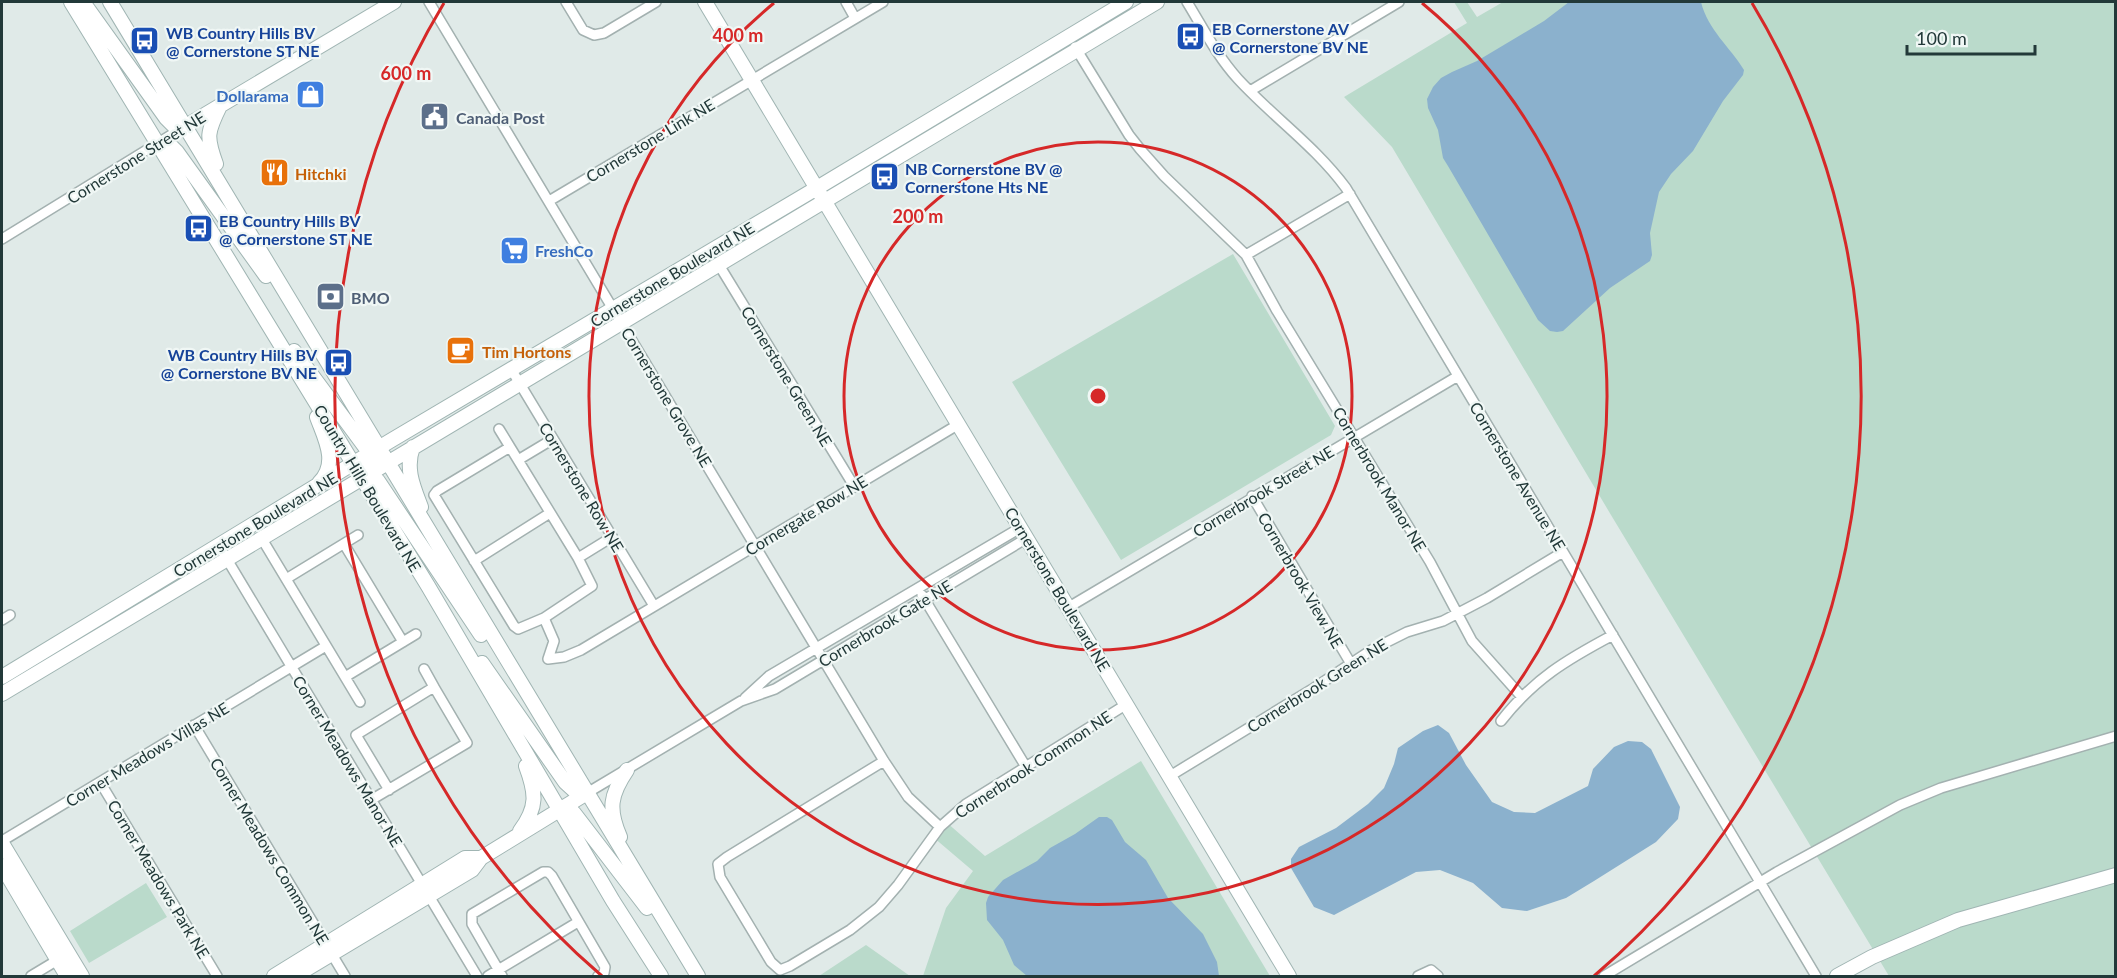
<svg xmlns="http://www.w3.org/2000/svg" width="2117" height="978" viewBox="0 0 2117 978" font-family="Lato,sans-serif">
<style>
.green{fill:#badacb}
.water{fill:#8bb1cd}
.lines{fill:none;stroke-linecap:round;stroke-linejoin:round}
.street-casing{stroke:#a3b1b0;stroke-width:12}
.secondary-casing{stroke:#a0b5b3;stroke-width:16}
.street{stroke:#fff;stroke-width:9}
.secondary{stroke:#fff;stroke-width:14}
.ring{fill:none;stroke:#d62828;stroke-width:3}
.labels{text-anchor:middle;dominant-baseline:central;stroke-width:4.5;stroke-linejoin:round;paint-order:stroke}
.transit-label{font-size:16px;font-weight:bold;fill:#164399;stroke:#f0f7f5;text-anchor:start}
.shop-label{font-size:16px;font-weight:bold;fill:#366cbe;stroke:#f0f7f5;text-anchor:end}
.service-label{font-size:16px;font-weight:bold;fill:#4e5e75;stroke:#f0f7f5;text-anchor:start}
.street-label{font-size:16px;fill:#223939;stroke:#f0f7f5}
.food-label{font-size:16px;font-weight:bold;fill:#c56008;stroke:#f0f7f5;text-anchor:start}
.centre{fill:#d62828;stroke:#f0f7f5;stroke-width:3}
.ring-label{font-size:18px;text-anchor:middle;font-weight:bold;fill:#d62828;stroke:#f0f7f5;stroke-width:4.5;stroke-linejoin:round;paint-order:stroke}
</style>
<rect width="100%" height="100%" fill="#e0eae8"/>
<path class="green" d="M1454,2h13l10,15 26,-15h612v974h-226l-278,-461 -219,-368 -48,-50 123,-74z
M1233,254l102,172 -4,9 -210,125 -109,-178z
M1141,761l129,215h-347l23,-68 27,-37 -40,-34 12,-16 40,35z
M146,883l21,34 -78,46 -19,-32z
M866,945l44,31h-91z"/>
<path class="water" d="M1569,2h132c7,28 29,45 43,68l-1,5 -20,26 -30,50 -22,23 -12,18 -9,41 2,22 -2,6 -40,27 -47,43 -6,1 -7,-1 -12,-11 -90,-154 -5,-8 -5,-28 -10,-22 -1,-9 6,-12 8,-9 11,-6 25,-11 67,-40z
M1438,725l11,8 17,32 26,37 22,10 21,1 53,-27 5,-17 21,-22 14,-6 14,1 9,7 29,58 -2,12 -22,23 -62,39 -28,17 -39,13 -25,-3 -29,-25 -33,-13 -24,2 -82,43 -20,-8 -23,-39v-9l8,-12 37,-19 32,-24 16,-16 10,-24 4,-16 25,-17z
M1099,817h8l5,3 13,22 21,18 22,38 35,36 14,28 2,14h-192l-13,-11 -11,-25 -16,-20 -1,-17 2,-6 15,-17 34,-19 13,-13 25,-14z"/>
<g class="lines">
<defs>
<path id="street" d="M429,2l455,759 24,36 32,30
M566,2l17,28 11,5 10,-2 52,-31
M846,2l9,16
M1187,2c16,26 30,54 51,77 35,38 77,67 108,109l470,788
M1075,47l54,88 11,14 24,27 82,79 31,56 153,251 42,79 49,55
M1250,91l149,-89
M549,201l334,-199
M2,239l182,-112
M1246,255l104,-61
M719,265l135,221
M511,369l143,237
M499,429l11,18
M518,460l35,-21
M1252,496l99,168
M262,539l98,163
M344,544l59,98
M219,546l258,430
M578,558l34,-21
M474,561l76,-48
M286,579l72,-44
M922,595l104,172
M1069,607l389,-231
M544,618l-26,11 -4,-3 -80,-131 3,-4 73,-44 68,111 14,28 -48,32 10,23 -6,18 16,-2 17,-7 378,-226
M2,620l8,-5
M424,669l10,18
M345,677l71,-43
M745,698l24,-22 251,-148
M1501,721c33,-42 65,-61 112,-86
M194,725l151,251
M884,761l-157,96 -9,7 2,13 51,85 9,8 10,-4 60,-36 29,-23 19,-22 42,-58 26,-23 161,-100
M1170,776l144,-88 59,-39 34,-17 36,-11 44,-23 76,-46
M100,782l117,194
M587,793l154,-92 34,-12 252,-151
M371,800l96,-57 -33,-56 -78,48 33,55
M2,841l324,-195
M31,976l30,-18
M488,976l90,-54
M502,976l-30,-52v-10l71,-42h5l4,4 53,91 -1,6 -6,3
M1418,976l13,-6 7,6
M1604,976l173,-104 123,-67 41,-17 175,-52"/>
<path id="secondary" d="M71,2l357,584 185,315 48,75
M83,2l83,116 10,10 10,-2 10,-6 198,-118
M110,2l588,974
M705,2l584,974
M158,145l14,2 5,5 89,124
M216,164c-10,-27 -9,-32 4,-58
M294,351l80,108
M317,417c8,22 22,46 2,66
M413,447c-8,21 0,39 8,60
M363,468l7,4 8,9 103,154
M482,663l83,119 12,11h10
M2,677l388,-236 427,-253 309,-186
M2,694l1155,-692
M559,811l15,2 73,95
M520,831c18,-24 16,-38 6,-65
M620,837c-12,-28 -10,-42 7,-67
M2,843l80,133
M2,866l65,110
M274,976l191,-118h16
M295,976l177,-106 9,-12 106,-65
M1837,976l35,-19 86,-37 158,-45"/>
</defs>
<use href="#street" class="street-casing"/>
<use href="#secondary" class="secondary-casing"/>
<use href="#street" class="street"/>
<use href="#secondary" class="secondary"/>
</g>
<g class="ring">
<circle cx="1098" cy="396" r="254"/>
<path d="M1422 3A509 509 0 1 1 774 3"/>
<path d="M602 976A763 763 0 0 1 444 3M1752 3A763 763 0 0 1 1594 976"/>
</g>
<defs>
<symbol id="bus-square" viewBox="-11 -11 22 22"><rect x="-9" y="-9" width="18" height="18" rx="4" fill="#1a4fb4" stroke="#f0f7f5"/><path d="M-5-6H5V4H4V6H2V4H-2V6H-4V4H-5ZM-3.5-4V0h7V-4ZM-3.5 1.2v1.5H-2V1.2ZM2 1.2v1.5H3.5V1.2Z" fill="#fff"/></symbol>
<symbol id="shop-square" viewBox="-11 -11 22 22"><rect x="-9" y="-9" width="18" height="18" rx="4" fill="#3f7fe0" stroke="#f0f7f5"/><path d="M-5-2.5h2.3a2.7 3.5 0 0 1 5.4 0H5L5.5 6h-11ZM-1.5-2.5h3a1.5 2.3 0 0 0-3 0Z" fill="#fff"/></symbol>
<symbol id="civic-square" viewBox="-11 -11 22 22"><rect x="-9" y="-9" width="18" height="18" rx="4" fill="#5c6f8a" stroke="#f0f7f5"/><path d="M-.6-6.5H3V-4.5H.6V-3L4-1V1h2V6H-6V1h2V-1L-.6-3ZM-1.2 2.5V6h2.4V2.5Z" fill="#fff"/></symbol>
<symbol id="restaurant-square" viewBox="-11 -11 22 22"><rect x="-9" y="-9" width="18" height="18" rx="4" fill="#e8710a" stroke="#f0f7f5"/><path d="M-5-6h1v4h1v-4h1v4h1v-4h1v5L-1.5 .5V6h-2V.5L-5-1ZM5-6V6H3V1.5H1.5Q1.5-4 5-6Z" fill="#fff"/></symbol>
<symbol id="supermarket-square" viewBox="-11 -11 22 22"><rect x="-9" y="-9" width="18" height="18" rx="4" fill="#3f7fe0" stroke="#f0f7f5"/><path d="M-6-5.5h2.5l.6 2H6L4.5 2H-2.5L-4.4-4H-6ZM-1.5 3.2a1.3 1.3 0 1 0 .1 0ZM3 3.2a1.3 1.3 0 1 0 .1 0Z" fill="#fff"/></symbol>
<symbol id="bank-square" viewBox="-11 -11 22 22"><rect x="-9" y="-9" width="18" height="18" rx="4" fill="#5c6f8a" stroke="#f0f7f5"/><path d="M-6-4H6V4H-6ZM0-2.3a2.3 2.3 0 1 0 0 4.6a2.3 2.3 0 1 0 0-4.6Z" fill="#fff"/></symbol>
<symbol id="cafe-square" viewBox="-11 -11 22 22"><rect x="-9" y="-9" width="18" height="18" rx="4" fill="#e8710a" stroke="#f0f7f5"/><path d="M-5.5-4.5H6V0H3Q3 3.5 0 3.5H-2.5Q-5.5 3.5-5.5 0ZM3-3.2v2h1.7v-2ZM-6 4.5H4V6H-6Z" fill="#fff"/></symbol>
</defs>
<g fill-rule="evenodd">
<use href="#bus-square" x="1174" y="20" width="33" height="33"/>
<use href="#bus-square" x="128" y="24" width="33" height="33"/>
<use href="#shop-square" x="294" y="78" width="33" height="33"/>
<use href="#civic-square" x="418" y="100" width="33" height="33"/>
<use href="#restaurant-square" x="258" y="156" width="33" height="33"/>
<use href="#bus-square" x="868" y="160" width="33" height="33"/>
<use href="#bus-square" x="182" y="212" width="33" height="33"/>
<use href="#supermarket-square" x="498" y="234" width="33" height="33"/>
<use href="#bank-square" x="314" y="280" width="33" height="33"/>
<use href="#cafe-square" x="444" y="334" width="33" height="33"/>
<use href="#bus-square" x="322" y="346" width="33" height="33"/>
</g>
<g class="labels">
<g class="transit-label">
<text x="1212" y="28">EB Cornerstone AV<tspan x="1212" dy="18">@ Cornerstone BV NE</tspan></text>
<text x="166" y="32">WB Country Hills BV<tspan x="166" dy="18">@ Cornerstone ST NE</tspan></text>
<text x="905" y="168">NB Cornerstone BV @<tspan x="905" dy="18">Cornerstone Hts NE</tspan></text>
<text x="219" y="220">EB Country Hills BV<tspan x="219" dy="18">@ Cornerstone ST NE</tspan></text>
<text x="317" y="354" text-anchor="end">WB Country Hills BV<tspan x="317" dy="18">@ Cornerstone BV NE</tspan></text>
</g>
<g class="shop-label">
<text x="289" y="95">Dollarama</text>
<text x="535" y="250" text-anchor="start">FreshCo</text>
</g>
<g class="service-label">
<text x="456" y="117">Canada Post</text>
<text x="351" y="297">BMO</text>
</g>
<g class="street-label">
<text transform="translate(650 140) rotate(-31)">Cornerstone Link NE</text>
<text transform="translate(136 157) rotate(-32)">Cornerstone Street NE</text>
<text transform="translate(672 274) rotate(-31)">Cornerstone Boulevard NE</text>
<text transform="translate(787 376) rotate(59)">Cornerstone Green NE</text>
<text transform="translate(667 397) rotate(59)">Cornerstone Grove NE</text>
<text transform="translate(1518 476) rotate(59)">Cornerstone Avenue NE</text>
<text transform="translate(1380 479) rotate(59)">Cornerbrook Manor NE</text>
<text transform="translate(582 487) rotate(59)">Cornerstone Row NE</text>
<text transform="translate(368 488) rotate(59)">Country Hills Boulevard NE</text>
<text transform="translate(1263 491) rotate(-31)">Cornerbrook Street NE</text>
<text transform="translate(806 515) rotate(-31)">Cornergate Row NE</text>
<text transform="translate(255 524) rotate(-31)">Cornerstone Boulevard NE</text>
<text transform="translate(1301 580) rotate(60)">Cornerbrook View NE</text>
<text transform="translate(1058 589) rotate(59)">Cornerstone Boulevard NE</text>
<text transform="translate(885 623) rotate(-31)">Cornerbrook Gate NE</text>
<text transform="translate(1317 685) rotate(-32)">Cornerbrook Green NE</text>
<text transform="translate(147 754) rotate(-31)">Corner Meadows Villas NE</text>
<text transform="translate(348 761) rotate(59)">Corner Meadows Manor NE</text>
<text transform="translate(1033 764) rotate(-33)">Cornerbrook Common NE</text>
<text transform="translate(270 851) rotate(59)">Corner Meadows Common NE</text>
<text transform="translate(159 879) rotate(59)">Corner Meadows Park NE</text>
</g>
<g class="food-label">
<text x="295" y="173">Hitchki</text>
<text x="482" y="351">Tim Hortons</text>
</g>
</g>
<circle cx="1098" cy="396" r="9" class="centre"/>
<g class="ring-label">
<text x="738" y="42">400 m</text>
<text x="406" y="80">600 m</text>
<text x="918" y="223">200 m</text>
</g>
<rect width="2117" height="978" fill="none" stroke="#223939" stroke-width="6"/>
<path d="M1907 45v9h128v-9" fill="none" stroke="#223939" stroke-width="3"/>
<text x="1916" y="45" font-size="18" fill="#223939" stroke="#f0f7f5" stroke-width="4.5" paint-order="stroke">100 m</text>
</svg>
